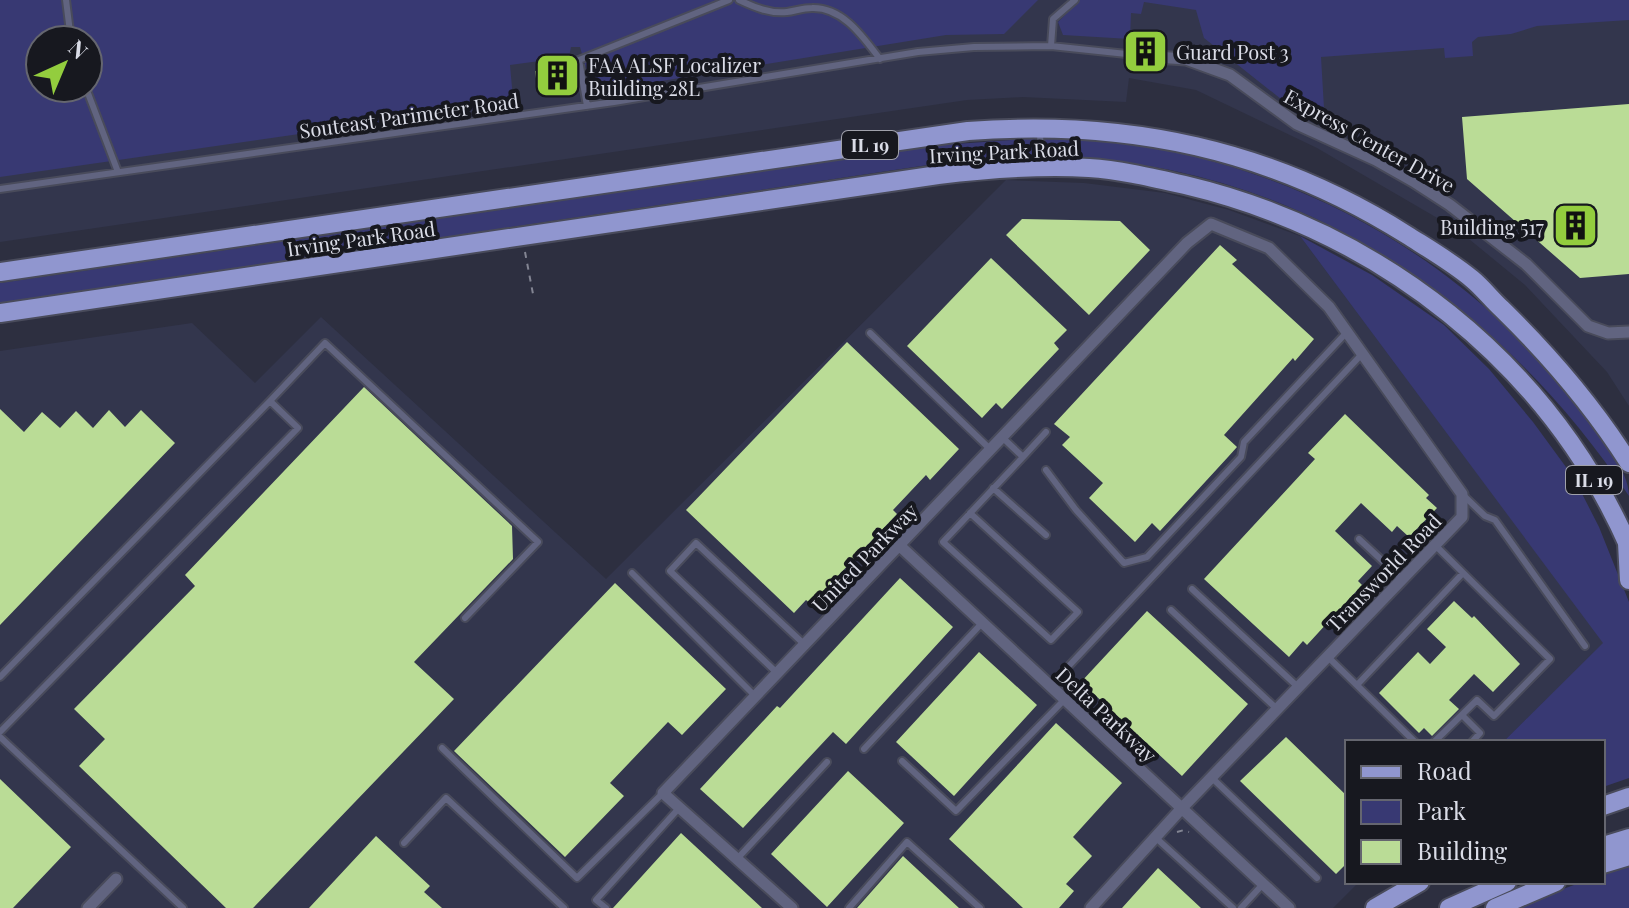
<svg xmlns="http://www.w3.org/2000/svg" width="1629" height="908" viewBox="0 0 1629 908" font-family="'Playfair Display',serif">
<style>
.built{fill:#33364d;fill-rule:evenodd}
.green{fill:#383973;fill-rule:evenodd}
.building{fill:#badc96}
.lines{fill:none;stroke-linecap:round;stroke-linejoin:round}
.service-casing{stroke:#494b5b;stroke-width:10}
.minor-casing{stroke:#494b5b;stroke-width:15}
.primary-casing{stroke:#494b5b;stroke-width:22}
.path{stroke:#838593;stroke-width:2;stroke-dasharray:6 6;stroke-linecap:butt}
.service{stroke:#616480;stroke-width:6}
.minor{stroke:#616480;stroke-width:11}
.primary{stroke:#9096cf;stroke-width:18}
.labels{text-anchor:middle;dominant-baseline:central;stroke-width:8;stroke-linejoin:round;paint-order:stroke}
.shield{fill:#17181f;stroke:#a0a1ab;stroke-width:2}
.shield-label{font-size:18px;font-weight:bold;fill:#dadce7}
.poi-label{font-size:20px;fill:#dadce7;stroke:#17181f;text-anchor:start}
.street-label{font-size:20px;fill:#dadce7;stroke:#17181f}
</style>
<rect width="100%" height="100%" fill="#2d2f40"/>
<path class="built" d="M0,0h1629v406l-22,-34 -82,-87 -67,-55 -141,-82 -121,-58 -67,-12 -3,24 -103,-5 -56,3 -967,142zM40,40h48v48h-48z
M1006,180l78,3 81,10 64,17 71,26 304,407 -101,99h-156v140h12l-26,26h-1333v-557l192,-28 63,60 66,-66 285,262z"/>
<path class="green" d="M0,0h1038l-34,34 -58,1 -353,57 -13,-45h-9l-2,10 -59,8 3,34 -5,5 -508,73zM40,40h48v48h-48z
M1068,0h561v20l-92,6 -26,8 -33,3 -6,5 1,14 -28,2 -1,-10 -123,9 4,68 -29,-14 -92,-73 -8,-28 -52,-8 -3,12 -10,-1 -1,26 -67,-4 -5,-13 16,-16z
M1039,138c169,0 333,66 458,180 31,29 62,60 86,94 15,22 46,57 46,84 -130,-195 -329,-330 -567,-339 -45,-2 -89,3 -134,8l-928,138v-20l942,-138z
M1300,236l72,39 72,50 45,44 44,53 41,56 25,49 30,75v176l-26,9v-45h-100l100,-99z
M1629,867v41h-117l70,-26h21v-7z"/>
<path class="building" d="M574,65l2,15 -39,6 -2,-15z
M1629,104v170l-49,4 -113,-99 -5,-62z
M1022,219l98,2 30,29 -61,65 -83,-80z
M1220,245l17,15 -5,4 82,75 -19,22 -2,-3 -69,77 13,12 -9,10 -68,74 -8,-8 -17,19 -46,-44 14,-15 -41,-38 8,-8 -16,-13z
M991,258l76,72 -13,13 5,6 -57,60 -6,-6 -14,15 -75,-72z
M847,342l112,107 -29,31 -4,-5 -33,35 4,4 -86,90 -5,-4 -12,13 -108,-103z
M364,387l148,139 1,33 -99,103 40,37 -201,209h-27l-147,-142 26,-27 -31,-30 121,-123 -10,-11z
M0,409l24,23 18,-20 18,16 16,-17 17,17 16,-18 16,17 16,-17 34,33 -175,182z
M1345,414l84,81 -3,3 11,10 -28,29 -12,-11 -5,6 -31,-29 -26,28 37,35 -14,15 4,4 -55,60 -4,-4 -14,16 -85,-78 111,-120 -7,-6z
M900,578l53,49 -107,117 -13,-12 -90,96 -43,-39 77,-83 3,2z
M615,583l111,106 -44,46 -14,-13 -58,61 14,13 -59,61 -111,-106z
M1454,601l18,17 2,-2 46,48 -27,28 -19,-18 -25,26 10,9 -27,27 -8,-8 -5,5 -40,-40 39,-41 12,12 16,-17 -19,-18z
M1147,611l101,93 -66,72 -101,-94z
M979,652l58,53 -83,91 -58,-54z
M1056,723l66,60 -49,54 19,19 -26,28 8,7 -15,17h-36l-74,-69z
M1286,737l61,59v67l-11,11 -96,-93z
M848,771l56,52 -77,84 -56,-53z
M0,779l71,68 -58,61h-13z
M681,833l81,75h-149z
M376,836l54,50 -6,6 18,16h-133z
M903,856l56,52h-102z
M1158,868l43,40h-79z"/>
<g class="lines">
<defs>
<path id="service" d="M66,0l5,40
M739,0c15,7 31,14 48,12 8,-1 16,-4 25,-4 31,-1 51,29 68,51
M1051,46l2,-27 22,-19
M86,88l32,84
M587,106l-8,-46 150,-60
M1040,131l1,33
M0,189l614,-87 304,-50 56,-5 77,-1 104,11
M870,333l121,117
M270,401l55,-58 213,199 -73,76
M1023,457l23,-25
M1046,470l30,40 48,53 23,-6 94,-100 3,-15 103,-110
M993,488l53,47
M1462,494l23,22 10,4 90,126
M970,513l108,99 -27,28 -108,-98 80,-85 -20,-19
M1359,539l43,40
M632,573l124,124
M1192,589l106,98
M1171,610l106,99
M1327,656l88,86
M777,673l-107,-102 26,-28 109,102
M0,677l270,-276 28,27 -298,304
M1357,685l106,-112
M1050,686l312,-332
M1462,715l18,18 -8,9
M0,737l183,171
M1434,742l43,-42 17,16 56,-57 -115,-114
M442,748l135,130 86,-85
M864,749l118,-126
M902,761l54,50 109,-112
M1211,777l106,101
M1155,837l78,71
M404,843l42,-45 118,110
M737,859l90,-97
M606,908l-10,-8 84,-93
M849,908l58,-66 73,66
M1241,908l22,-24"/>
<path id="minor" d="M1155,57l31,2 44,16 67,49 79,36 37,21 37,24 76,59 62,62 20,7 21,-1
M900,546l389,362
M88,908l28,-29
M792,908l-129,-115 524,-550 24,-19 58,24 60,59 133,187v23l-280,291 -91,100"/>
<path id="primary" d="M0,272l968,-141c159,-12 303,18 439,104 22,14 46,28 65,44 11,9 20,21 30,30 49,48 91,97 127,154
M0,313l938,-138c50,-6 101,-10 151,-7 32,2 65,10 96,17 194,46 363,177 444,362
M1627,543l2,37
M1603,806l26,-9
M1603,846l26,-8
M1603,864l26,-8
M1375,908l45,-26
M1449,908l58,-26
M1495,908l61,-26"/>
</defs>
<use href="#service" class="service-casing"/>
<use href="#minor" class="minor-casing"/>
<use href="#primary" class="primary-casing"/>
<path class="path" d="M525,252l8,42
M1177,832l7,-2 5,2"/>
<use href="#service" class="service"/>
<use href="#minor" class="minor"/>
<use href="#primary" class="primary"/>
</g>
<defs>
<symbol id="building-square" viewBox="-11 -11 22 22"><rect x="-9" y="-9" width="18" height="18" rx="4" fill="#93cd3e" stroke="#17181f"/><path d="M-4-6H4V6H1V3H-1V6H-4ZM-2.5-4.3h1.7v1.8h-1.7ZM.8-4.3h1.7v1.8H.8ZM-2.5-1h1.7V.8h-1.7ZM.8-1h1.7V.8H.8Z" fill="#111"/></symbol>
</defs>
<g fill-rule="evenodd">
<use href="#building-square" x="1120" y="26" width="51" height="51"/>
<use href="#building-square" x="532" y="50" width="51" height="51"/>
<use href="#building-square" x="1550" y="200" width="51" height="51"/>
</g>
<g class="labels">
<g class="shield">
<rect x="842" y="131" width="56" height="28" rx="6"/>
<rect x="1566" y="466" width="56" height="28" rx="6"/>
</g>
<g class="shield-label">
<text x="870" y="145">IL 19</text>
<text x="1594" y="480">IL 19</text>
</g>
<g class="poi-label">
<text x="1176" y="51">Guard Post 3</text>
<text x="588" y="64">FAA ALSF Localizer<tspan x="588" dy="23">Building 28L</tspan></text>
<text x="1544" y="226" text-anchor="end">Building 517</text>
</g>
<g class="street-label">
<text transform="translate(409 115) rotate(-8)">Souteast Parimeter Road</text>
<text transform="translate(1370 140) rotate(29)">Express Center Drive</text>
<text transform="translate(1004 151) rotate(-3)">Irving Park Road</text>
<text transform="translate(361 238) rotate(-8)">Irving Park Road</text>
<text transform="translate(864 557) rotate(-46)">United Parkway</text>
<text transform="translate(1383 572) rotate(-46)">Transworld Road</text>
<text transform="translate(1107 714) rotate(43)">Delta Parkway</text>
</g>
</g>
<rect x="1345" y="740" width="260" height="144" fill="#17181f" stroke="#65666f" stroke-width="2"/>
<rect x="1361" y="766" width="40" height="12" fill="#9096cf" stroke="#65666f" stroke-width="2"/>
<text x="1417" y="780" font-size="24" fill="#dadce7">Road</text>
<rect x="1361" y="800" width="40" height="24" fill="#383973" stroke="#65666f" stroke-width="2"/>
<text x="1417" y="820" font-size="24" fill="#dadce7">Park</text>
<rect x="1361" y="840" width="40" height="24" fill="#badc96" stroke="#65666f" stroke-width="2"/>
<text x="1417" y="860" font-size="24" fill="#dadce7">Building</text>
<g transform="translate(64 64) rotate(44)"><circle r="38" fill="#17181f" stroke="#65666f" stroke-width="2"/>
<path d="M0-6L14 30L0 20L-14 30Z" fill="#93cd3e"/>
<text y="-12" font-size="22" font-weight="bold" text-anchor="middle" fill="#dadce7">N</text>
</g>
</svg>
